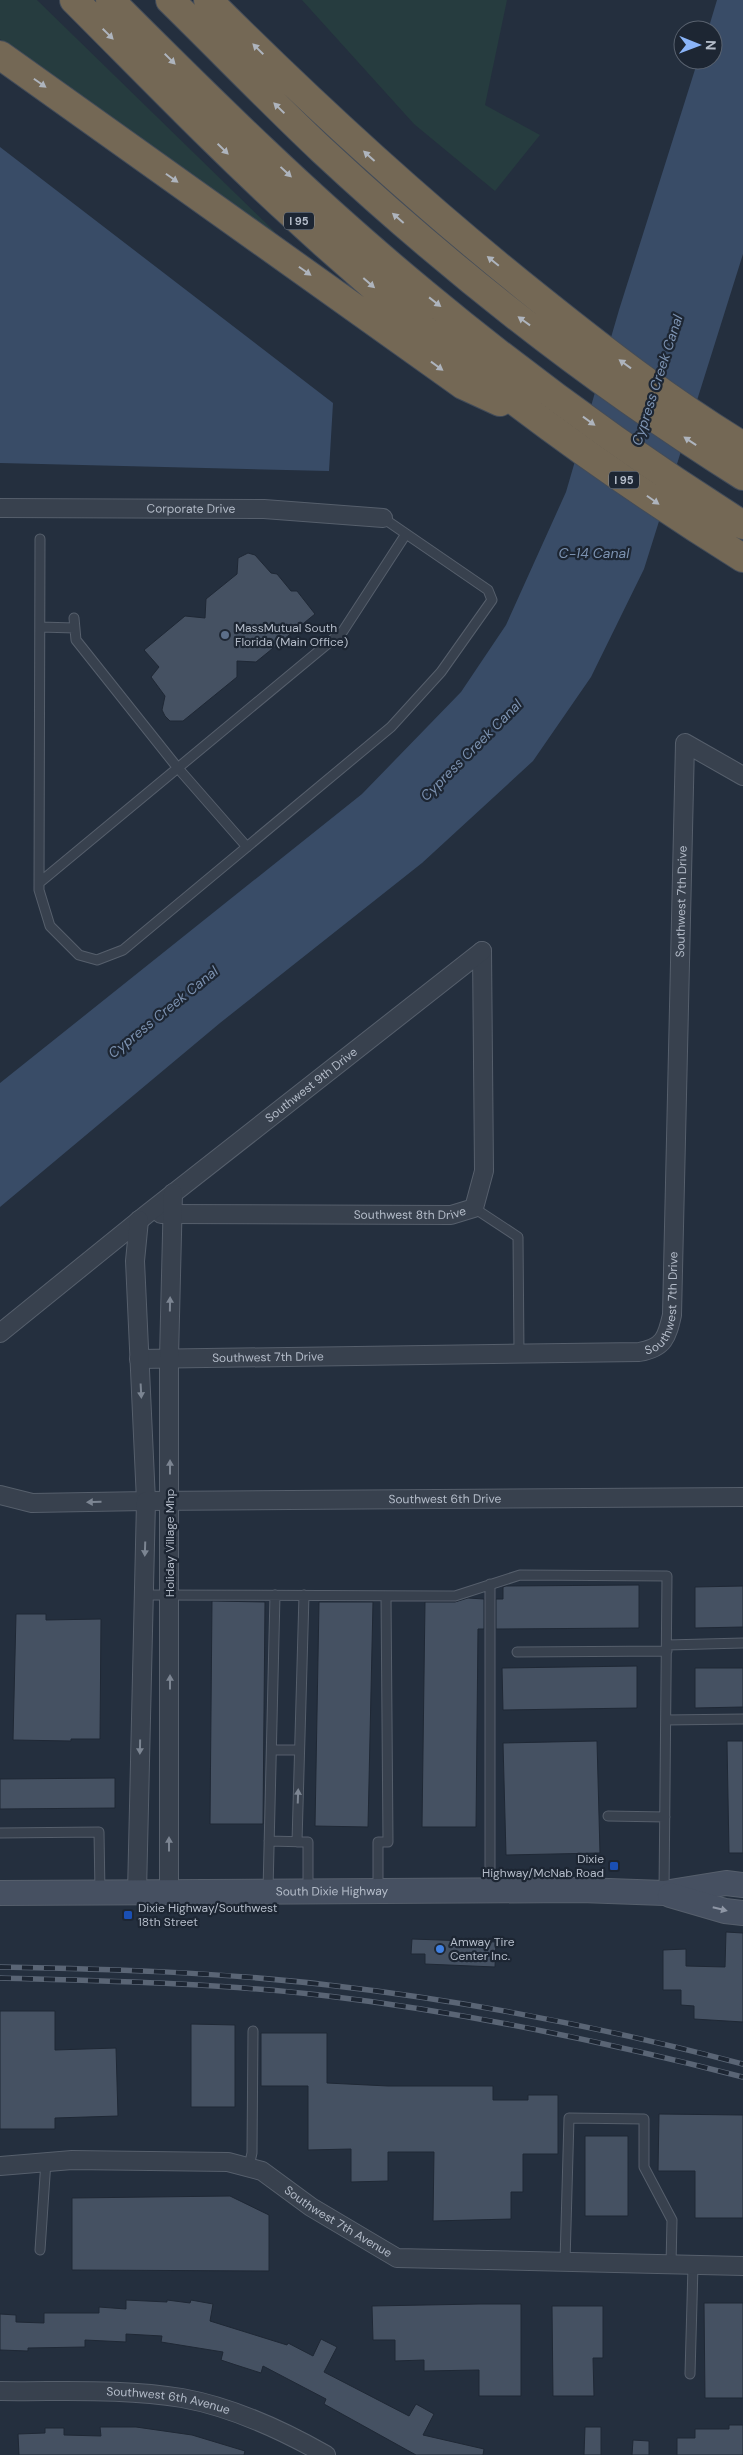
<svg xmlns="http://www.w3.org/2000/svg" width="743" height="2455" viewBox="0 0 743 2455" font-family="'DM Sans',sans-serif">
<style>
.green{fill:#263c3f}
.water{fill:#394c67}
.building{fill:#455162;stroke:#1f2835}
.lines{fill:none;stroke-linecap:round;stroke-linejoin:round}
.lane-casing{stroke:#565f6c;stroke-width:11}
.street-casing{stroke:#565f6c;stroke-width:20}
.secondary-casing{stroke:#565f6c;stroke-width:26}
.highway-casing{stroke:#434c59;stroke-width:30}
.lane{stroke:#38414e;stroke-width:9}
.street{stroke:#38414e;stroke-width:18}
.secondary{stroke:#465061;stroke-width:24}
.highway{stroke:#746855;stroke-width:28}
.rail-casing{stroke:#5a6575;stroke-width:5.5}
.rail{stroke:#1d2633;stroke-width:4;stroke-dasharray:11;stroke-linecap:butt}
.oneway{fill:#aeb4bd}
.oneway2{fill:#7c8592}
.oneway3{fill:#8e96a5}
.service-dot{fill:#5c6f8a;stroke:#1d2633;stroke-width:2}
.transit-dot{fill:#1a4fb4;stroke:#1d2633;stroke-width:2}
.shop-dot{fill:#3f7fe0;stroke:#1d2633;stroke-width:2}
.labels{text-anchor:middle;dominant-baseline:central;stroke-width:4.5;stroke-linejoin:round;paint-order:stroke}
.shield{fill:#1d2633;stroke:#878f9c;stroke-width:1}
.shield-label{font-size:11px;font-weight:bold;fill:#b4bcc9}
.street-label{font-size:12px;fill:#b4bcc9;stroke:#1d2633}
.poi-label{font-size:12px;fill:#b4bcc9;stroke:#1d2633;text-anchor:start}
.water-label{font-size:14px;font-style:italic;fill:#7c92b1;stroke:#1d2633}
</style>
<rect width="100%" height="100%" fill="#242f3e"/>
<path class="green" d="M0,0h37l237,231 -3,4 -271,-196z
M302,0h205l-22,105 55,30 -45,56 -81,-67z"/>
<path class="water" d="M717,0h26v254l-99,315 -53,108 -58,84 -111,102 -202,160 -220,184v-124l362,-289 99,-102 45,-67 60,-133 53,-182 79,-250h15v-30h-5z
M0,147l333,256 -4,68 -329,-8z"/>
<path class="building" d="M248,553l7,2 16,18 6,1 14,17h6l18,23 -59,48 -19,-1v16l-54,44h-13l-5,-5 -3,-6 3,-14 -14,-19 8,-10 -15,-17 41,-34 20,2 1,-19 31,-25 1,-16z
M639,1585v43l-143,1v-30h7v-12l3,-1z
M743,1586v41l-48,1v-41z
M468,1598l16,1v30h-6l-2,198h-54l3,-225h30z
M212,1601l53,1 -2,222h-53z
M319,1602h54l-5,225 -53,-1z
M16,1614h30v6l55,-1 -1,120h-29v2l-58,-1z
M637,1666v42l-134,2 -1,-42z
M695,1668h48v39l-48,1z
M597,1741l3,112 -94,2 -3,-112z
M727,1741h16v112h-14z
M115,1778v30l-115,1v-30z
M726,1932l17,1v89l-49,-3v-13l-13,-1v-15h-18v-40l23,-1v17l39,1z
M412,1939l84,3 -1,25 -70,-3v-10h-14z
M0,2011h55v39l61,-2 2,68 -63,2v11h-55z
M191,2024l44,1v82h-44z
M261,2033h66v50l61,3h105v14h35v-5h30v59h-35v38h-12v27l-78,2 1,-69h-46v29l-37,1v-33l-43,1v-64h-47z
M659,2114l84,1v103h-48v-47h-37z
M585,2136h43v80h-43z
M230,2196l39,19v56l-197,-1v-72z
M126,2300l41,2v-2l23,3 1,-3 22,4 -3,17 77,24 1,-2 25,13 8,-17 16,8 -13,25 85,44 7,-12 18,10 -11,21 61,14 -1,6h-67l-92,-51 2,-5 -63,-33 -2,7 -25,-8 -15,-5 2,-8 -62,-10 1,-6 -36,-2v8l-41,-2v7l-57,1v3l-28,-1v-36l16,1v7l28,1v-10h55v-6l27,2z
M704,2303h39v95h-38z
M479,2304h42v92h-42v-26l-55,1v-11l-29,1v-21h-22l-1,-34z
M552,2306h51v52h-10l1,38h-41z
M729,2425h14v30h-66v-17h18v-9h34z
M100,2427h36l56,8 53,16 -1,4h-225l-1,-21 27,-1v-5h19v7l37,1z
M585,2427h16v28h-17z
M633,2440l16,1v14h-17z"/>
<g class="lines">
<defs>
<path id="lane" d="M40,539l-1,351 11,36 29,29 18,5 26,-10 268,-223 50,-55 51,-72 -4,-10 -105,-72
M74,618l2,22 101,127 70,80
M40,627l35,1
M39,883l304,-252 63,-97
M474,1208l44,29 1,116
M490,1584v306
M143,1595l312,1 65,-21 147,1 -3,317
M667,1645l76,-2
M517,1652l150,-1
M666,1720l77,-1
M272,1750h27
M608,1816l57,1
M0,1833l99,-1 1,61
M269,1841l39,1v48
M297,1842l7,-247
M268,1891l7,-296
M378,1891v-49h10l-2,-246
M249,2166l3,-13 1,-122
M40,2250l6,-89
M565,2262l4,-144 75,1v48l28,53 -1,45
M690,2374l3,-108"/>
<g id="street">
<path id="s1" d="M0,508l264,1 119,9"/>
<path id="s2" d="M161,1214l290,1 23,-7 10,-37 -2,-220"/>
<path id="s3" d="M0,1333l147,-119 335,-263"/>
<path id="s4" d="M139,1359l500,-7c25,-4 28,-15 33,-37l13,-572 58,33"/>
<path d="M0,1495l32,8 114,-2 -11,-240 4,-41"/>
<path id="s5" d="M137,1893l9,-392 597,-4"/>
<path d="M169,1893v-535l4,-165"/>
<path id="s6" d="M0,2166l72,-6 156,2 34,9 49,36 86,51 346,8"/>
<path id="s7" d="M0,2391c60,1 122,-3 182,7 50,9 100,32 144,57"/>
</g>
<g id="secondary">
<path id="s8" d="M0,1893l581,-3 83,3 62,-10 17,2"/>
<path d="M670,1895l55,16 18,2"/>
</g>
<path id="highway" d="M74,0c73,73 145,148 222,218 138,127 288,241 447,340
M110,0c101,101 204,203 315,294 101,84 207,161 318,231
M170,0c51,50 101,102 153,151 128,119 272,232 420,325
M208,0c106,106 216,207 333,300 65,52 131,103 202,146
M0,55l463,330 37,17"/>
</defs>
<use href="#lane" class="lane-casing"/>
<use href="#street" class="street-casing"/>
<use href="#secondary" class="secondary-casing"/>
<use href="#highway" class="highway-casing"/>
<use href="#lane" class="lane"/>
<use href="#street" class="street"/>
<use href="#secondary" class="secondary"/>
<use href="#highway" class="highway"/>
<defs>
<path id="rail" d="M0,1967c109,2 219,5 328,18 140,16 278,43 415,79
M0,1978c109,3 219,5 328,18 141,17 278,46 415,81"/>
</defs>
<use href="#rail" class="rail-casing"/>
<use href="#rail" class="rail"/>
</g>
<defs><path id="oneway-solid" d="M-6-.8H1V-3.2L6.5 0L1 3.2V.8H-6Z" transform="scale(1.25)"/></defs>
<g class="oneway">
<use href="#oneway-solid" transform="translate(108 34) rotate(45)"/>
<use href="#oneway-solid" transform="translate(258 49) rotate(-135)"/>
<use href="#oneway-solid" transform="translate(170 59) rotate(45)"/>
<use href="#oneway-solid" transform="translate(40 83) rotate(35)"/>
<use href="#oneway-solid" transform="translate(279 108) rotate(-136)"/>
<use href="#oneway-solid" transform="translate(223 149) rotate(44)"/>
<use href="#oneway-solid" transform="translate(369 156) rotate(-138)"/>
<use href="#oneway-solid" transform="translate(286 172) rotate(43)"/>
<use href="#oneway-solid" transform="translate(172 178) rotate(35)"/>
<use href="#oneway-solid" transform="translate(398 218) rotate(-139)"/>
<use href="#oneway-solid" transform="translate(493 261) rotate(-141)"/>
<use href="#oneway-solid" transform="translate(305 271) rotate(35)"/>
<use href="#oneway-solid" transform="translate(369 283) rotate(41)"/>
<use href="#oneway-solid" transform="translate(435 302) rotate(38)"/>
<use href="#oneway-solid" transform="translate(524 321) rotate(-144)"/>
<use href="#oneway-solid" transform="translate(625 364) rotate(-144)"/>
<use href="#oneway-solid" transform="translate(437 366) rotate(36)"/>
<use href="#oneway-solid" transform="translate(589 421) rotate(36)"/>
<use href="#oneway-solid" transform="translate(690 441) rotate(-146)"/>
<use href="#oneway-solid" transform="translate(653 500) rotate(35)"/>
</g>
<g class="oneway2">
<use href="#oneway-solid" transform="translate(170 1304) rotate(-89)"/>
<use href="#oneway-solid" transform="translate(141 1391) rotate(87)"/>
<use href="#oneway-solid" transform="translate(170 1467) rotate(-90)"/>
<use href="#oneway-solid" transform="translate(94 1502) rotate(179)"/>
<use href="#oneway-solid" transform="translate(145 1549) rotate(92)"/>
<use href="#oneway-solid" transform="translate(170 1682) rotate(-90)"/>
<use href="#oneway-solid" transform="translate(140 1747) rotate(91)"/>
<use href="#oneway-solid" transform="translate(298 1796) rotate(-88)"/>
<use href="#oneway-solid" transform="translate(169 1844) rotate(-90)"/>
</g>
<use class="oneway3" href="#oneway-solid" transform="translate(720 1909) rotate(14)"/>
<circle class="service-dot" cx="225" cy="635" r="5"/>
<g class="transit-dot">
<rect x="609" y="1861" width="10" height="10" rx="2.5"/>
<rect x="123" y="1910" width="10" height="10" rx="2.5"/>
</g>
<circle class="shop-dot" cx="440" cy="1949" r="5"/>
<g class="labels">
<g class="shield">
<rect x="284" y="212.5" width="30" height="17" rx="4"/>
<rect x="609" y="471.5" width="30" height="17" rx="4"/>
</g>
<g class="shield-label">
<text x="299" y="221">I 95</text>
<text x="624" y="480">I 95</text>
</g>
<g class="street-label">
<text stroke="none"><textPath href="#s1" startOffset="191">Corporate Drive</textPath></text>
<text stroke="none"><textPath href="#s4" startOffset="968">Southwest 7th Drive</textPath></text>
<text stroke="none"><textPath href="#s3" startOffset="398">Southwest 9th Drive</textPath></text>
<text stroke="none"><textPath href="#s2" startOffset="249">Southwest 8th Drive</textPath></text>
<text stroke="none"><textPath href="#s4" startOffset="562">Southwest 7th Drive</textPath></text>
<text stroke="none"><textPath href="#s4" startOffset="129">Southwest 7th Drive</textPath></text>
<text stroke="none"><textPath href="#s5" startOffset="691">Southwest 6th Drive</textPath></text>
<text transform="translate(170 1543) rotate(-90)">Holiday Village Mhp</text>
<text stroke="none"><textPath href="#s8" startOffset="332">South Dixie Highway</textPath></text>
<text stroke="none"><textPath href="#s6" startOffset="355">Southwest 7th Avenue</textPath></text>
<text stroke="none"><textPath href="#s7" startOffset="169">Southwest 6th Avenue</textPath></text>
</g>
<g class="poi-label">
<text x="235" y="628">MassMutual South<tspan x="235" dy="14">Florida (Main Office)</tspan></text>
<text x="604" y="1859" text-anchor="end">Dixie<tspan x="604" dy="14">Highway/McNab Road</tspan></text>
<text x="138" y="1908">Dixie Highway/Southwest<tspan x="138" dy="14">18th Street</tspan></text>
<text x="450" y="1942">Amway Tire<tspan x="450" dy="14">Center Inc.</tspan></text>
</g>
<g class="water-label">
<text transform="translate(657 380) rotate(-72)">Cypress Creek Canal</text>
<text x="594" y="553">C-14 Canal</text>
<text transform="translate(471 750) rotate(-45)">Cypress Creek Canal</text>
<text transform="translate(163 1012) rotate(-39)">Cypress Creek Canal</text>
</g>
</g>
<g transform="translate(698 45) rotate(91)"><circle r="24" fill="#1d2633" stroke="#59626f"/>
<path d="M0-4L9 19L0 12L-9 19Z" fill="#8ab4f8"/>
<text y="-8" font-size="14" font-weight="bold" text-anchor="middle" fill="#b4bcc9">N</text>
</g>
</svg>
